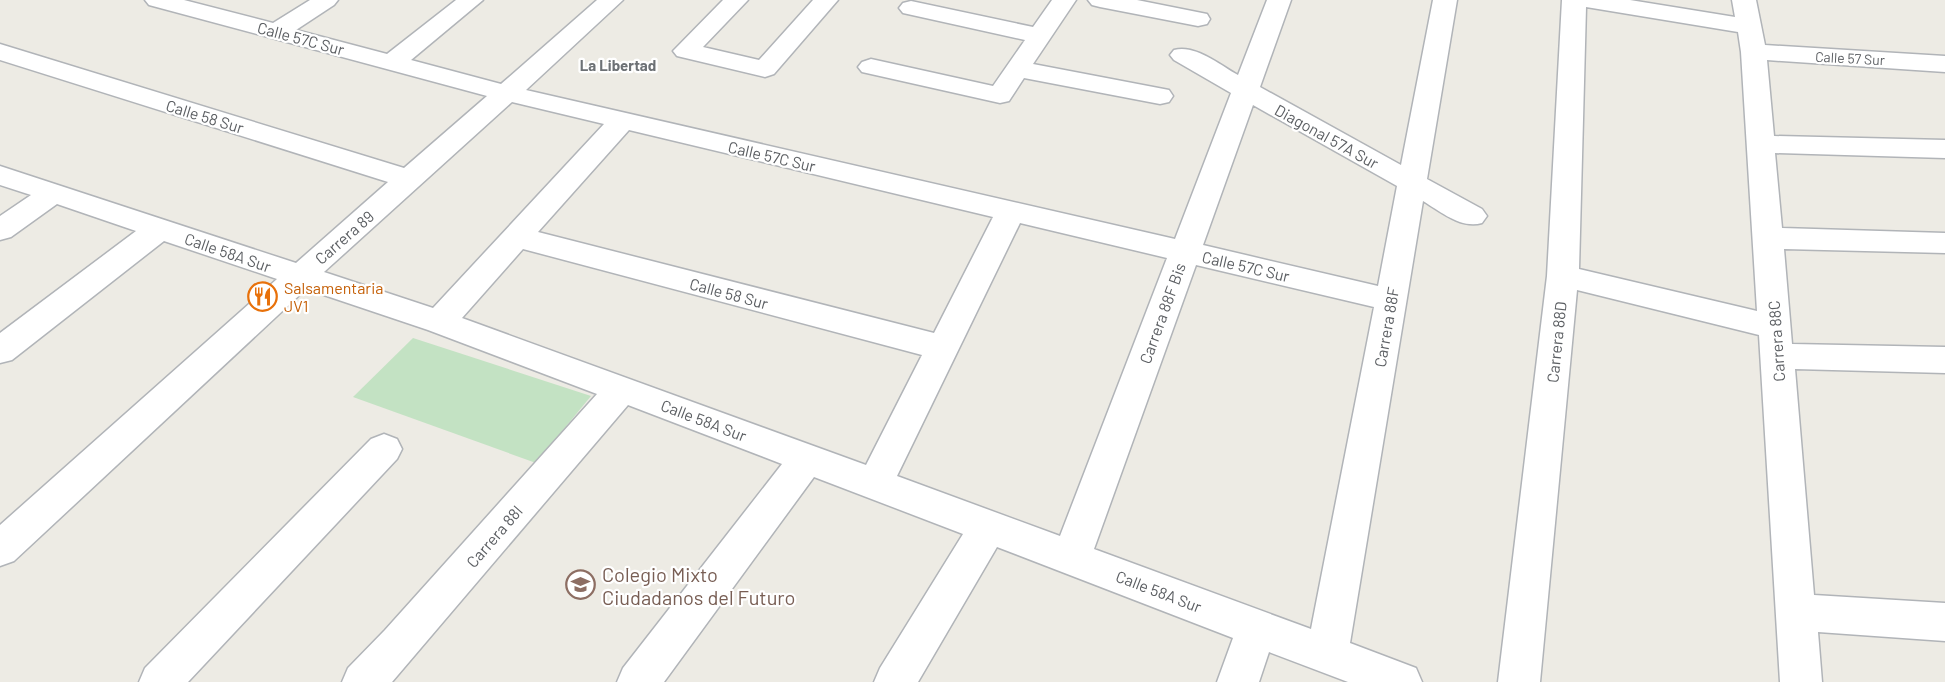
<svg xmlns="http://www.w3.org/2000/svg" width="1945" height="682" viewBox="0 0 1945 682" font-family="Barlow,sans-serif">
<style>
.green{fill:#c3e2c3}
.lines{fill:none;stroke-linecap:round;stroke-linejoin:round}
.minor-casing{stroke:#b1b4b8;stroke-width:3}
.minor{fill:#fff;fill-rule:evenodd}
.labels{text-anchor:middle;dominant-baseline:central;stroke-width:4.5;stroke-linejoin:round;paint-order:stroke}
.far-street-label{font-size:14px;fill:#5c5f63;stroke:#fff}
.far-neighbourhood-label{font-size:15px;font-weight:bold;fill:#6d7175;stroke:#fff}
.street-label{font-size:16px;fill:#5c5f63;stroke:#fff}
.food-label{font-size:16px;fill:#c56008;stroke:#fff;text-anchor:start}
.near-education-label{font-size:20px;fill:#785e54;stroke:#fff;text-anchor:start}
</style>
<rect width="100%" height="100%" fill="#edebe4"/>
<path class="green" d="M413,338l178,58 -55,67 -183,-66z"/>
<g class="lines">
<defs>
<path id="minor" d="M145,0h39l89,23 37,-23h28l-4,5 -38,25 91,24 69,-54h27l-72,60 90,24 96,-84h26l-97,90 649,149 56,-146 -57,-33 -4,-5 4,-5c21,-6 46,15 64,25l29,-75h24l-31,87 141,78 32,-165h24l-30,179 55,30 5,7 -5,7c-21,6 -41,-11 -59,-22l-73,442 66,25 6,14h-74l-79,-30 -10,30h-42l16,-44 -236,-91 -79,135h-44l6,-14 83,-134 -149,-57 -150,205h-47l6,-14 159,-204 -154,-59 -236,277h-50l6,-14 37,-38 212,-236 -169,-64 -122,-41 -292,272 -14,5v-41l277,-246 -113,-38 -152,119 -12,3v-30l136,-102 -79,-27 -46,33 -11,3v-24l31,-21 -31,-10v-19l296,97 92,-81 -388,-122v-16l404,124 83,-72 -338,-91zM512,102l92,22 -171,184 -109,-36zM1253,105l144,81 -19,100 -175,-41zM629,130l364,87 -59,116 -396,-101zM1020,223l147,35 -107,278 -163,-60zM523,249l399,106 -56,110 -404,-147zM1196,265l178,42 -63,322 -217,-80z
M723,0h25l-45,47 56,13 54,-60h25l-64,74 -9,3 -88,-21 -4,-5z
M1052,0h24l-43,64 136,26 4,6 -4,6 -9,2 -136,-26 -15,23 -9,2 -138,-31 -4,-5 4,-5 9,-3 122,27 32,-46 -122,-27 -4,-5 4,-5 8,-2 122,26z
M1088,0h49l70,14 3,5 -3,5 -9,2 -98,-19 -8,-2z
M1562,0h68l105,17 -3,-17h24l9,45 180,11v16l-178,-12 7,76 171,4v18l-170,-5 7,75 163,5v20l-161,-4 8,95 153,3v26l-150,-4 19,226 131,8v38l-127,-9 4,50h-42l-21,-347 -182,-45 -37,392h-42l49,-406zM1586,7l152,25 3,20 16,259 -178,-42z
M384,434l13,5 5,10 -5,10 -209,223h-49l6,-14 226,-229z"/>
</defs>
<use href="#minor" class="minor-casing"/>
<use href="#minor" class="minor"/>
</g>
<defs>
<symbol id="restaurant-ring" viewBox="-11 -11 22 22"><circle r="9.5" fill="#fff" stroke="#e8710a" stroke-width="1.5"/><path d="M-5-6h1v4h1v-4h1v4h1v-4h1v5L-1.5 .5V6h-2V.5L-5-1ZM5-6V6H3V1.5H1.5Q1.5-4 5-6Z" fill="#e8710a"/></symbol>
<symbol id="school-ring" viewBox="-11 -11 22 22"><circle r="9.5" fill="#fff" stroke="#8d6e63" stroke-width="1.5"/><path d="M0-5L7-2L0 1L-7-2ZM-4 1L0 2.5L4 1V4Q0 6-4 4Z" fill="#8d6e63"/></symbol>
</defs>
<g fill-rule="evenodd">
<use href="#restaurant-ring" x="246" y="280" width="33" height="33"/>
<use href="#school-ring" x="564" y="568" width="33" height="33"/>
</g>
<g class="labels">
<g class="far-street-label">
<text transform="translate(1850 58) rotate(3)">Calle 57 Sur</text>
</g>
<g class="far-neighbourhood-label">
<text x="618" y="65">La Libertad</text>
</g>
<g class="street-label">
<text transform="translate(301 38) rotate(15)">Calle 57C Sur</text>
<text transform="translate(205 116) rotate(17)">Calle 58 Sur</text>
<text transform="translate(1327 136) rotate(29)">Diagonal 57A Sur</text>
<text transform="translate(772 156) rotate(13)">Calle 57C Sur</text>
<text transform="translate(344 237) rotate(-41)">Carrera 89</text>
<text transform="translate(228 252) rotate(19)">Calle 58A Sur</text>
<text transform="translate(1246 266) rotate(13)">Calle 57C Sur</text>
<text transform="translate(729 293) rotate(15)">Calle 58 Sur</text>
<text transform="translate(1162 313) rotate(-70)">Carrera 88F Bis</text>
<text transform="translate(1386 327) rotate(-80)">Carrera 88F</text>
<text transform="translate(1776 341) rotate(-94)">Carrera 88C</text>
<text transform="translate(1556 342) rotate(-84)">Carrera 88D</text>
<text transform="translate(704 420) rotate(21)">Calle 58A Sur</text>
<text transform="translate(494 536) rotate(-49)">Carrera 88I</text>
<text transform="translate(1159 591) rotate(21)">Calle 58A Sur</text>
</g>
<g class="food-label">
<text x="284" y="287">Salsamentaria<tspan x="284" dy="18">JV1</tspan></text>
</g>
<g class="near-education-label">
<text x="602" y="574">Colegio Mixto<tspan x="602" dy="23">Ciudadanos del Futuro</tspan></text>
</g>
</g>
</svg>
